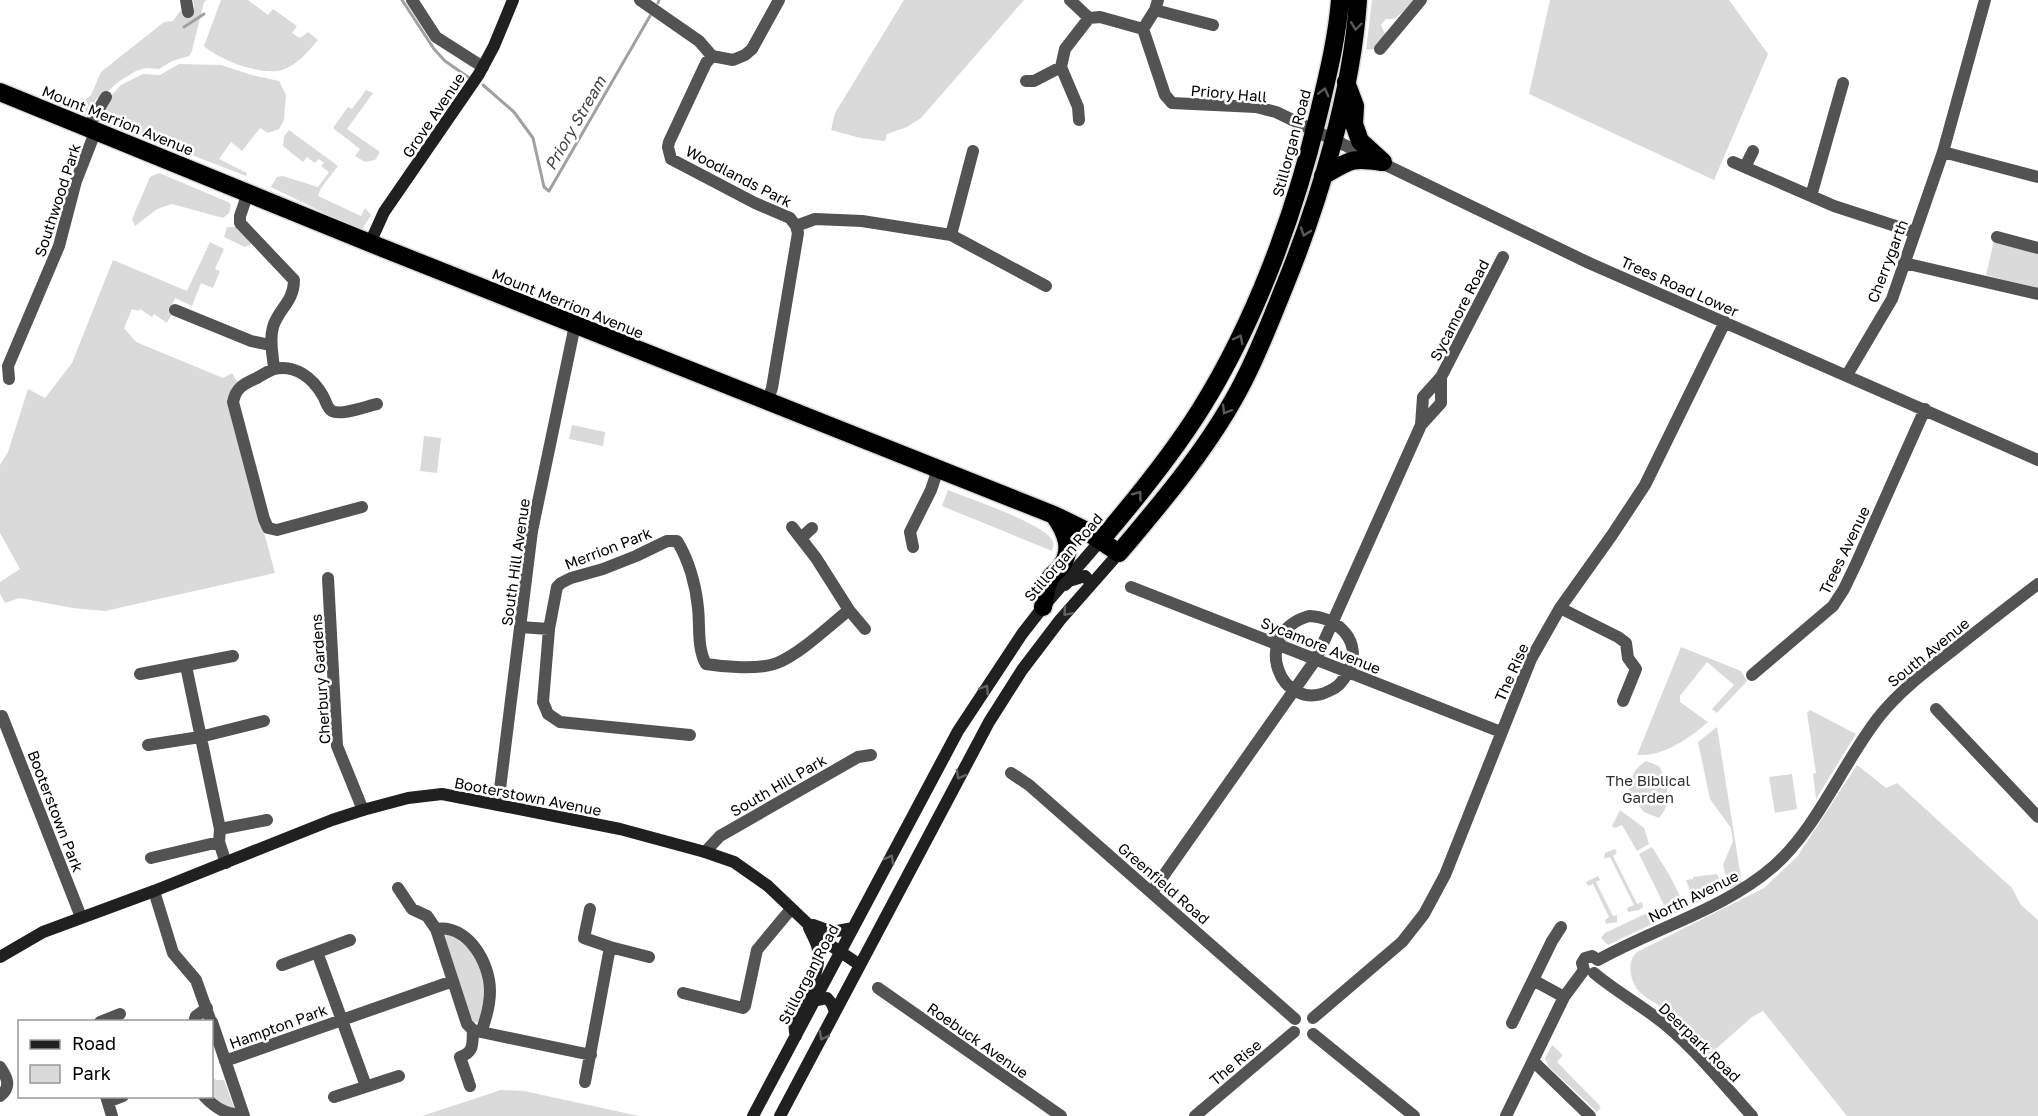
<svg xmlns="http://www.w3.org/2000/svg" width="2038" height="1116" viewBox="0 0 2038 1116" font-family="'Golos Text',sans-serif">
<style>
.green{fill:#dadada}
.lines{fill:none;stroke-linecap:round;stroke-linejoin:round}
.stream{stroke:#a1a1a1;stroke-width:3}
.highway-casing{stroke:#dbdbdb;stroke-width:21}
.street{stroke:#535353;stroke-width:12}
.secondary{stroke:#202020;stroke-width:12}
.highway{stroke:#000;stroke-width:18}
.oneway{stroke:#595959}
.oneway2{stroke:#636363}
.labels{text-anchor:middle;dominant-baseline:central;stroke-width:5;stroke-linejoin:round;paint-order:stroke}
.street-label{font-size:15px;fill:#000;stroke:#fff}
.park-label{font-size:15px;fill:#313131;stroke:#fff}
.water-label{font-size:16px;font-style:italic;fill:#424242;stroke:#fff}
</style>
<rect width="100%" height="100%" fill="#fff"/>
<path class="green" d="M193,0h14l-3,2 -12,49 -3,5 -17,5 -13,8 -13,-1 -10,3 -18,11 -16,15 -6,2 -7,14 -7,4 -26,-12 23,-1 12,-9 10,-23 63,-50 9,-1 7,-10 4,1 10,-5z
M221,0h27l20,15 5,-6 24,17 -5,7 8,5 8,-6 10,8c-10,12 -21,25 -36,30 -20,6 -63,-10 -78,-24z
M904,0h120l-103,118 -14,9 -20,7 -2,7 -25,-3 -29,-8 4,-17z
M1372,0h41c-7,8 -15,21 -27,19l-5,6 4,9 -7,15 -12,1z
M1550,0h179l39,54 -54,126 -185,-86z
M179,64l42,1 31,10 27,6 7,14 -2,25 -5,9 -11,4 -8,-5 -18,23 -11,-9 -12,17 28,14 -1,3 -72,-28 -79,-25 13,-24 13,-14 22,-11 17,1z
M366,90l7,3 -26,36 33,23 -5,8 -10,2 -10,-6 5,-7 -27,-21 15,-21 4,2z
M289,130l49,36 -17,22 -3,8 43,20 4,-8 6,7 -10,16 -90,-44 6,-10 6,-1 35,11 11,-15 -8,-6 3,-3 -5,-4 -4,4 -8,-6 -4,5 -20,-16 1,-9z
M159,173l69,29 3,3 -2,8 -6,5 -51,-14 -15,5 -22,17 -3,-7 18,-42z
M227,227h10l15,17 -7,3 -21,-10z
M1994,241l44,11v37l-52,-14z
M210,242l14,7 -9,20 5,2 -7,17 -12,-5 -9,23 -17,-8 -6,14 3,2 -5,9 -13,-9 -2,3 -12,-8 -1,2 -7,-2 -8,19 12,14 87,36 9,-5 6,10 -9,20 46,170 -170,38 -32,-3 -54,-10 -14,5 -5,-9v-12l20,-13 -20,-36v-68l8,-13 20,-63 17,9 27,-35 41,-103 74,31z
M572,425l33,7 -2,14 -34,-7z
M424,436l17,2 -4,35 -17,-2z
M948,490c19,8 101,35 105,52 1,4 0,5 -1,9l-110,-45z
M1681,647l60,24 6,10 -30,32 -5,-4 22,-24 -27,-23 -27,34v6l28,20c-19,17 -46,35 -71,33z
M1810,710l46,24 -40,65 -3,-25 3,-1 -9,-60z
M1717,727l25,157 -13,5 -6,-24 10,-24 -2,-13 -21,-29 -12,-57z
M1646,761l13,5c9,17 14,37 0,52l-15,-6 -15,-18c1,-15 4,-25 17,-33z
M1857,765l29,23 11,-5 115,105 9,17 17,15v196h-191l-84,-105 -11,6 -43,38c-15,-15 -29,-33 -45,-46 -9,-7 -24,-13 -29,-23 -6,-11 -7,-26 2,-34l127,-64 33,-31z
M1792,774l5,35 -22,4 -6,-36z
M1620,810l24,18 5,16 -12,7 -15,-26 -7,3 -3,-2z
M1652,847l18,29 16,32 -78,37 -7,-7 4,-5 59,-28 -25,-51z
M1615,849l2,4 -4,3 24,48 5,-2 1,5 -4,3 -11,2 -1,-4 7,-3 -24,-48 -6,2 1,-6z
M1717,874l7,16 -29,13 -9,-23 7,-1v-2z
M1598,876l2,4 -4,2 17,34 4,-1v7l-11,2 -1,-4 4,-3 -16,-33 -5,2 -2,-4z
M448,933c37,23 45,48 30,89l-5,1 -29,-88z
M1552,1045l11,10 -6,7 44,45 -4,5 -49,-46 -3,-8z
M212,1076l4,4h8l11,30 -4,1 -19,-15z
M501,1090l23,1 115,25h-217z"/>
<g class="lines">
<path class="stream" d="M402,0l32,49 11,12 23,16
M658,3l1,-3
M184,27l20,-13
M483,85l31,27 19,26 11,49 5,4 101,-175"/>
<defs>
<path id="highway" d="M1346,82l9,24 -1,18 6,17 23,21
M0,92l370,151 684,272 29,14 36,24c45,-53 94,-111 125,-173 16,-31 28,-63 41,-95 35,-86 67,-193 73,-285
M1323,176c27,-16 28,-19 59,-14
M1101,540c35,-41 70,-84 99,-130 55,-88 94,-194 118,-294 9,-38 19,-77 22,-116
M1043,607c2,-9 3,-21 7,-29 3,-4 7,-7 10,-10 14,-18 6,-36 -6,-53"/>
</defs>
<use href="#highway" class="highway-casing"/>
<path class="street" d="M186,0l2,12
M412,0l24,37 47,30
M640,0l59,41 13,15 21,4 12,-5 7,-6 27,-49
M1158,0l-3,10 -12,19 22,66 7,8 84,4 20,5 313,151 449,197
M1155,10l58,15
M1089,18l11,-1 43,12
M1380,49l41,-49
M712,56l-6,7 -37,79 -1,5 3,12 84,44 35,15 6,8 2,7 -26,155 -5,14
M1061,67l4,-18 24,-31 -19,-18
M1026,81h8l27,-14 17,40 1,13
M88,127l18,-30
M1943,152l95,25
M1733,162l101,44 80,26
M1745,167l8,-16
M248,193l-8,23v7l54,57c0,22 -16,29 -21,47 -4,14 0,28 1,42
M1811,196l32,-113
M796,226l19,-7 47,2 89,14 95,51
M951,235l22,-84
M1997,237l41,11
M1904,263l134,31
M175,310l76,31 19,4
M1847,375l45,-76 51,-147 42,-152
M9,379l-1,-13 51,-120 17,-65 20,-51
M1421,425l2,-28 18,-20 62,-120
M362,507l-85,23 -9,-2 -4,-9 -31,-117c3,-15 11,-18 24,-24 5,-3 11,-7 17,-9 21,-5 39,9 49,27 3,5 4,12 9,15 9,5 35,-5 45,-7
M801,538l11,-10
M913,547l-3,-15 21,-42 7,-21
M328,578l9,168 26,64
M1131,587l370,145
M1560,608l58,29 8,6 2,15 8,11 -13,32
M849,610l16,19
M1309,616c29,1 55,26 39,56 -4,8 -11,16 -19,19 -48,24 -81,-57 -20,-75z
M520,627l29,2
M186,666l34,163 -1,13 7,21
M140,674l93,-18
M1752,675l81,-69 11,-17 12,-25 69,-155
M1936,709l102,108
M2,716l79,201
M690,735l-130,-13 -12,-8 -5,-12 6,-73 8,-42 4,-4 10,-5 32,-9 33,-13 31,-15h10c12,19 19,45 21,67 2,18 -1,40 8,56 18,3 53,6 71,-1 23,-9 52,-37 72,-53l-33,-52 -24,-31
M148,745l52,-8 64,-16
M1011,773l18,12 266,234
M498,805l34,-274 43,-206
M220,829l47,-9
M705,852l15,-16 138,-79 13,-2
M151,858l68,-16
M398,888l14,21 15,7 9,13c32,-5 54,34 54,62 0,14 -4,28 -9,41l-8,-2c-1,13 2,22 -13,27l10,29
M154,891l19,62 23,27 15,42
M1152,892l164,-233 105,-234 20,-22v-26
M590,909l-6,29 26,9 39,10
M436,929l31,95 6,6
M317,952l49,134
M1598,960c57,-32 127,-51 176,-94 43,-38 69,-103 104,-148 21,-27 48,-47 74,-67 29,-23 57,-45 86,-67
M282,965l68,-25
M1584,970l-2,-7 3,-5 7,-2 6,4
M1594,973c19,16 40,28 60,43 36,26 68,67 98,100
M1533,980l31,17
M878,988l183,128
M683,993l60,15 2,-2 12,-56 34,-41
M1313,1018l89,-76 22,-28 21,-39 86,-216 29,-51 52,-73 33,-50 80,-163
M100,1022l20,-8
M194,1022l2,-6 11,-8
M212,1022l32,94
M1512,1023l40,-82 9,-14
M481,1032l110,23
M1313,1034l101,82
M225,1061l228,-80
M1533,1061l57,55
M0,1067c7,10 12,20 0,29
M585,1082l25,-135
M106,1096l6,20
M204,1096c11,12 24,20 39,18
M334,1097l65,-21
M108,1102l15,-6
M1195,1116l99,-84
M1506,1116l58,-119 20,-27"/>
<path class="secondary" d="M370,243l14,-31 95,-138 15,-28 19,-46
M1065,585l4,-4 16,-5 4,5 1,5
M813,925l19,7 21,-4
M0,957l43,-25 111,-41 178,-71 31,-10 45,-12 34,-4 178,35 85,23 29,10 34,24 62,59 30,20
M814,1001l13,-3 5,6 3,8
M796,1036c-9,-27 27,-53 22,-86 -1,-8 -6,-15 -9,-22
M753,1116l205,-385 64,-97 21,-27 58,-67
M780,1116l209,-394 33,-52 38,-50 59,-67"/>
<use href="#highway" class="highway"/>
</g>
<defs><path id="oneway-chevron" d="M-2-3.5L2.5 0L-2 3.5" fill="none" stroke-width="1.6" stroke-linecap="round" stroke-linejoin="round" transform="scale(1.5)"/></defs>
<g class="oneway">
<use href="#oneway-chevron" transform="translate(1356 26) rotate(97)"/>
<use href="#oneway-chevron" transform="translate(1324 92) rotate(-76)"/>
<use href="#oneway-chevron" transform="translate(1305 232) rotate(109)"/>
<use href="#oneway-chevron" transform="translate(1239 339) rotate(-63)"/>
<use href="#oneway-chevron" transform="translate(1226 410) rotate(121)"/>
<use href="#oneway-chevron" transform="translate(1138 495) rotate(-53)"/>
</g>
<g class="oneway2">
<use href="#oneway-chevron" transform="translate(1067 612) rotate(131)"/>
<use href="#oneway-chevron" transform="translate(985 689) rotate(-57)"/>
<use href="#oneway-chevron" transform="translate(960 775) rotate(119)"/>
<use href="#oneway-chevron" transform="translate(890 859) rotate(-62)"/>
<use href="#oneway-chevron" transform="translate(823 1036) rotate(118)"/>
</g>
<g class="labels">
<g class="street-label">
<text transform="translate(1229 93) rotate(5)">Priory Hall</text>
<text transform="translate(433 115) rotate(-56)">Grove Avenue</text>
<text transform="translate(118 120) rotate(22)">Mount Merrion Avenue</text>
<text transform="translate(1291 143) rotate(-75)">Stillorgan Road</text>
<text transform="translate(739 176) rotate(27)">Woodlands Park</text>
<text transform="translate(57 200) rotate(-72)">Southwood Park</text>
<text transform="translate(1887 261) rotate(-69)">Cherrygarth</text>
<text transform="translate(1680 286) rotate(24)">Trees Road Lower</text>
<text transform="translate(568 303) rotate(22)">Mount Merrion Avenue</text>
<text transform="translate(1459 310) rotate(-63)">Sycamore Road</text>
<text transform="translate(608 548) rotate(-21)">Merrion Park</text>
<text transform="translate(1844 550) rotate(-64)">Trees Avenue</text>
<text transform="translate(1063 557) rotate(-49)">Stillorgan Road</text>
<text transform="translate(515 562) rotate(-82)">South Hill Avenue</text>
<text transform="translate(1321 645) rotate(22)">Sycamore Avenue</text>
<text transform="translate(1928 652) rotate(-39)">South Avenue</text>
<text transform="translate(1511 672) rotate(-66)">The Rise</text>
<text transform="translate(320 679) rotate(-94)">Cherbury Gardens</text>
<text transform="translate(778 785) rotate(-30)">South Hill Park</text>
<text transform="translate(528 796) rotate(11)">Booterstown Avenue</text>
<text transform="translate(56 811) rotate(69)">Booterstown Park</text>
<text transform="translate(1164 883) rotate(41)">Greenfield Road</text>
<text transform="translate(1693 896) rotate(-26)">North Avenue</text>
<text transform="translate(808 974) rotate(-62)">Stillorgan Road</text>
<text transform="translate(278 1026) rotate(-20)">Hampton Park</text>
<text transform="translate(978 1040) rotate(35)">Roebuck Avenue</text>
<text transform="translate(1700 1042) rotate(44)">Deerpark Road</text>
<text transform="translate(1235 1062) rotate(-40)">The Rise</text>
</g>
<g class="park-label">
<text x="1648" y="780">The Biblical<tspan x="1648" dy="17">Garden</tspan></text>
</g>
<g class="water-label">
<text transform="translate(575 123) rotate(-60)">Priory Stream</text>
</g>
</g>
<rect x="18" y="1020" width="195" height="78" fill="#ffffff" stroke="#999999" stroke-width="1.5"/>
<rect x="30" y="1040" width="30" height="9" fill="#202020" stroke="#999999" stroke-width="1.5"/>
<text x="72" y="1050" font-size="18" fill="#000000">Road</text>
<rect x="30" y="1065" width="30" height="18" fill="#dadada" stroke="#999999" stroke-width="1.5"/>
<text x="72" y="1080" font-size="18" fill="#000000">Park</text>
</svg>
